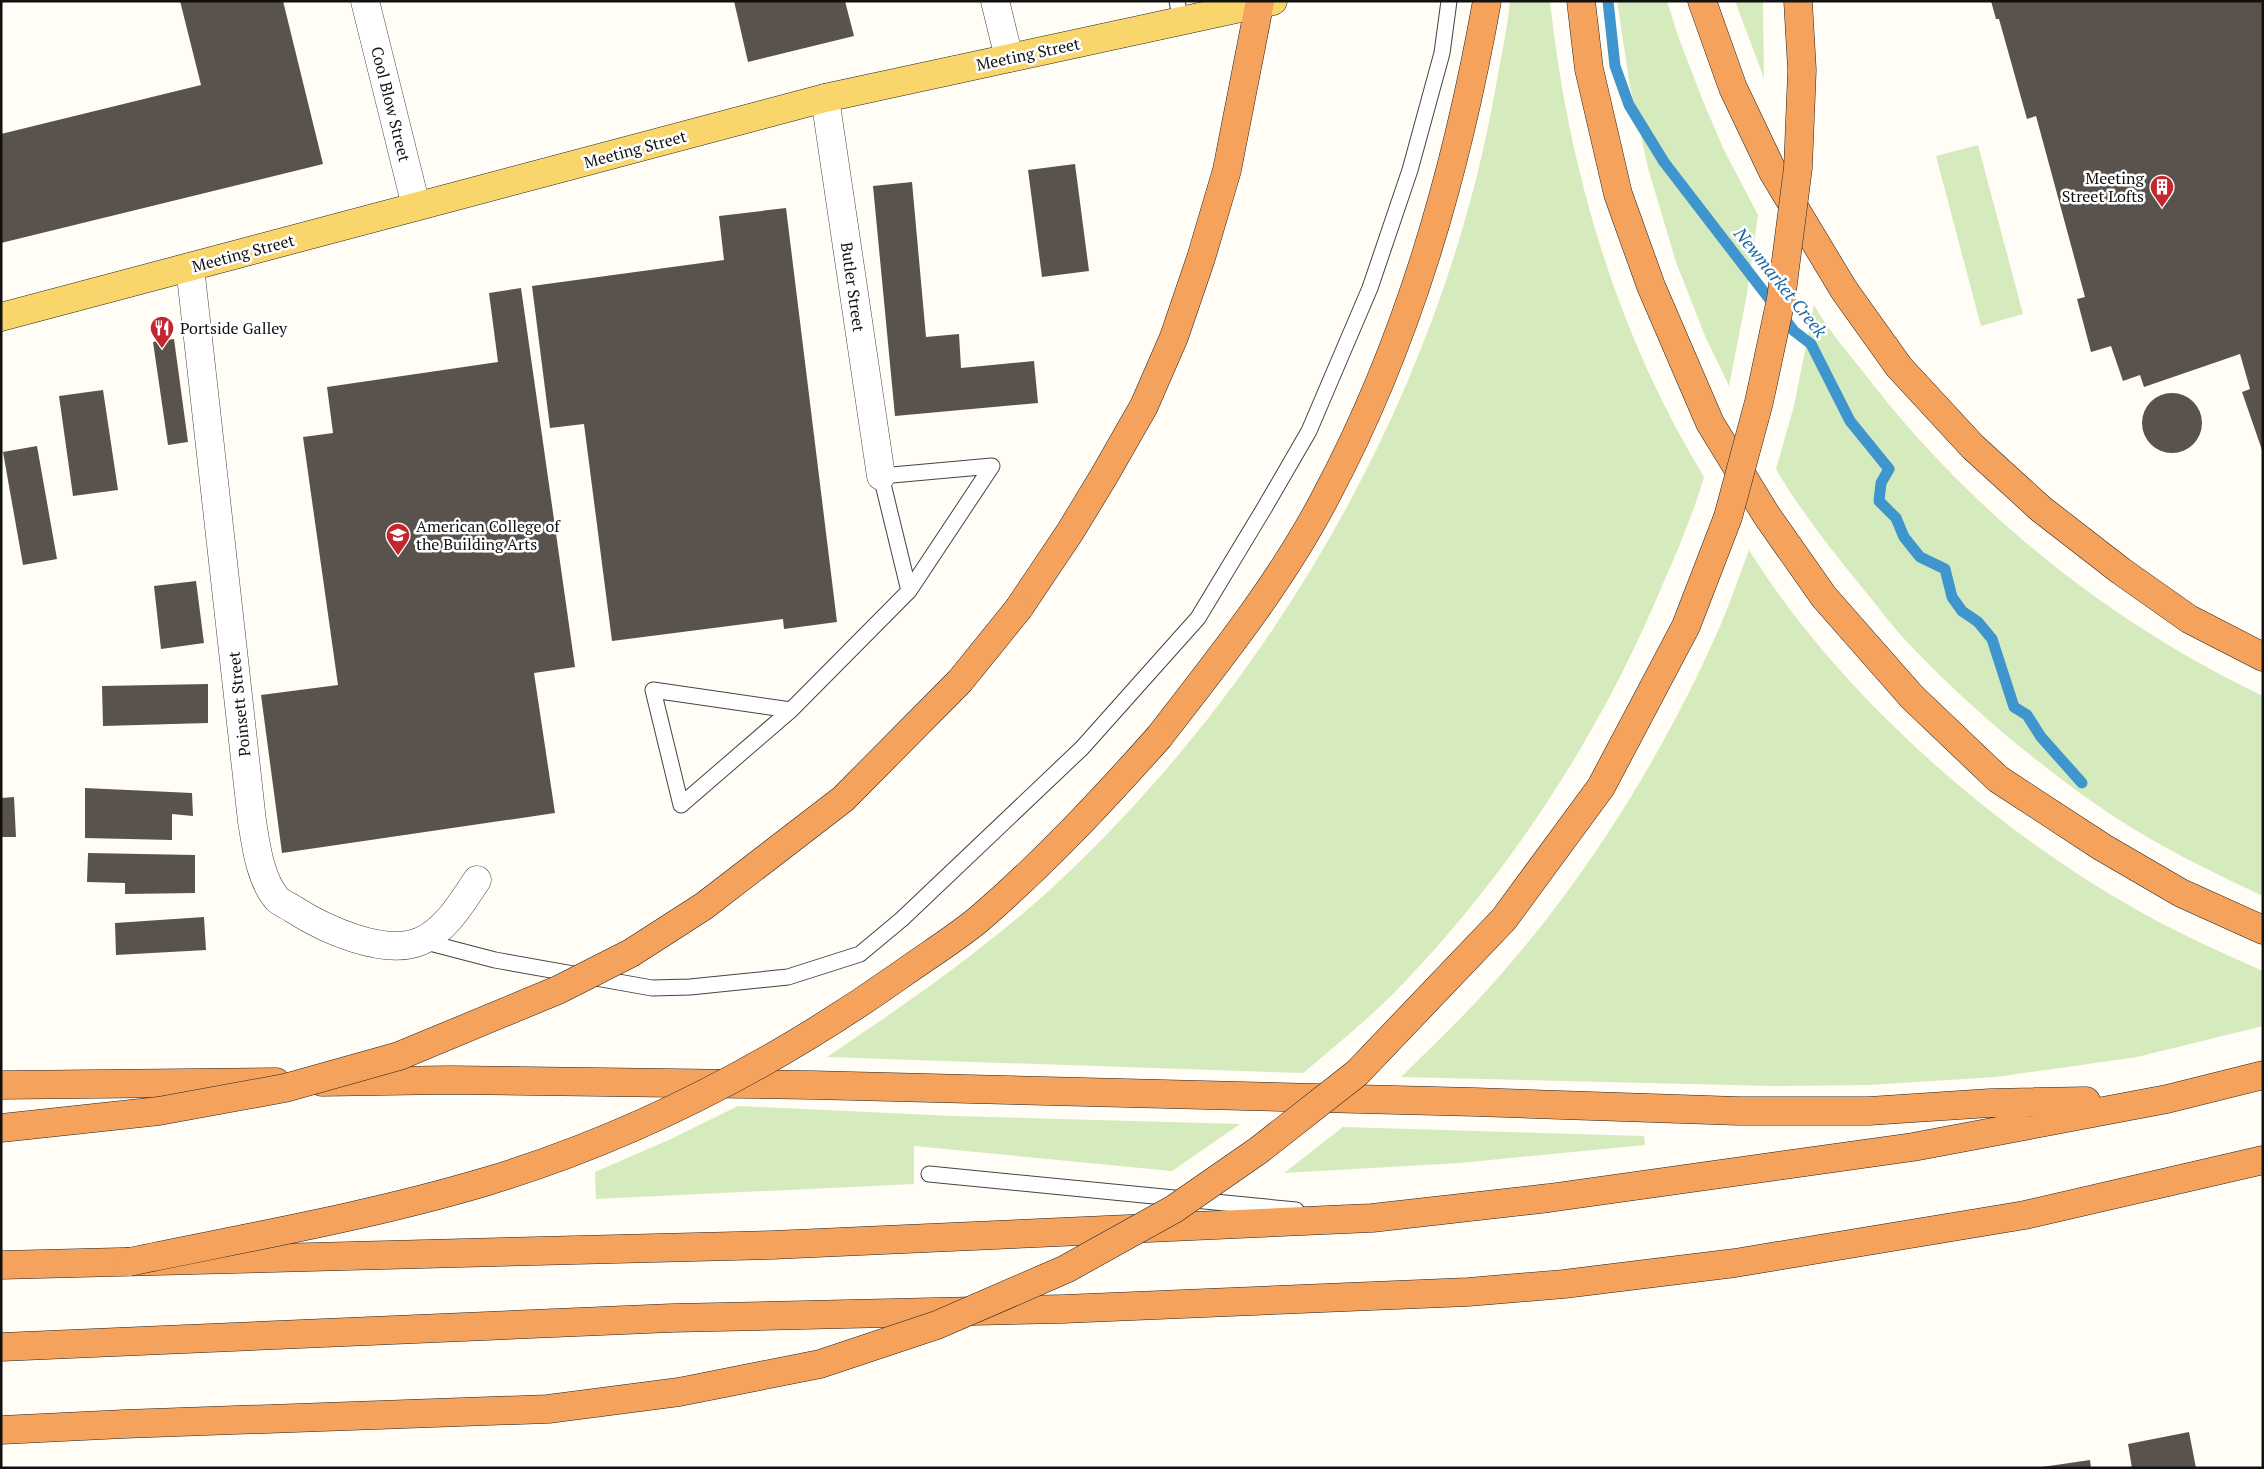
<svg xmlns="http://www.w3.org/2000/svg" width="2264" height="1469" viewBox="0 0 2264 1469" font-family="'PT Serif',serif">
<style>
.green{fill:#d5ebbd}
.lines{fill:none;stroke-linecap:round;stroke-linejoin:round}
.stream{stroke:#3f96cf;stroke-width:11}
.building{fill:#5a524d}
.lane-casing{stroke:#444;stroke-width:17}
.street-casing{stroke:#444;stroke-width:29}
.primary-casing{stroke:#222;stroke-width:29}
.highway-casing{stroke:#222;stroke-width:29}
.lane{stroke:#fff;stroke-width:15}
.street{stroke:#fff;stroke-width:28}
.primary{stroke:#f9d66b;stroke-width:28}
.highway{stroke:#f5a25d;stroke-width:28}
.highway-bridge-casing{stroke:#222;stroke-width:29;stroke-linecap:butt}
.highway-bridge{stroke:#f5a25d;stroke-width:28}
.labels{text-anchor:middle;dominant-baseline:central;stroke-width:5;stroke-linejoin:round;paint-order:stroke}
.street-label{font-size:16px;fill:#111;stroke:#fff}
.poi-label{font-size:16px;fill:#111;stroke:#fff;text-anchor:start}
.water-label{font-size:18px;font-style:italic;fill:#1768a6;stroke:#fff}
</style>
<rect width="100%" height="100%" fill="#fffdf5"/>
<path class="green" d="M1510,1h40c18,168 66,331 154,476 -11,37 -26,73 -42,109 -63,151 -154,290 -268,407 -28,28 -60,54 -91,80l-476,-16c85,-57 169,-115 243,-186 214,-205 373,-488 425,-780 5,-30 12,-59 15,-90z
M1617,1h50l11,35 25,65 21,49 34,65 -11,79 -18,92 -24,-50 -29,-74 -28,-94 -18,-82z
M1735,1h28l1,77z
M1978,145l45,169 -42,12 -45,-170z
M1814,305c13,23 31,44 47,64 104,138 246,253 402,327v200c-51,-24 -103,-49 -150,-80 -74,-50 -143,-108 -205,-173 -15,-16 -29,-35 -43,-52 -32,-39 -64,-79 -89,-122l18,-63z
M1749,550c86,139 239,275 381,356 43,25 88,45 133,65v55l-126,31 -141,20 -127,8 -97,1 -371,-9c33,-32 65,-63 95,-97 93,-105 169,-228 225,-356 10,-24 19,-50 28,-74z
M738,1106l215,10 287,8 -68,47 -258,-25v38l-318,15 -1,-27 76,-33z
M1343,1127l301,9 1,9 -186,18 -175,10z"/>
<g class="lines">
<path class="stream" d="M1608,1l7,65 14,39 35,57 130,169 17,13 39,77 39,48 -8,14 -2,18 17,17 8,19 16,20 25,12 7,28 10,14 16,11 14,17 22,68 13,8 14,22 41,46"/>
</g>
<path class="building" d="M180,1h103l40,163 -322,79v-109l200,-49z
M734,1h111l9,35 -106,26z
M1991,1h272v452l-21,-61 8,-3 -10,-35 -96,33 -4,-12 -17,6 -12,-35 -20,6 -14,-53 8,-2 -49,-181 -9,3 -28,-100h-3z
M1075,164l14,107 -47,6 -14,-107z
M912,182l14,155 33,-3 2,34 73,-7 4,42 -143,13 -22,-230z
M786,208l51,414 -53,7 -1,-10 -171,22 -28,-217 -34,4 -18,-142 192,-26 -5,-44z
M521,288l54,379 -41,6 21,140 -273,40 -21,-158 77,-10 -35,-248 30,-4 -6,-46 171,-25 -9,-69z
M174,339l14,103 -20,3 -15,-103z
M103,390l15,100 -45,6 -14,-100z
M2142 423a30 30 0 1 1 60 0a30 30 0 1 1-60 0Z
M37,446l20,113 -34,6 -20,-113z
M196,581l8,62 -43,6 -7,-63z
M208,684v39l-105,3 -1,-40z
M85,788l107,5 1,23 -21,-2v26l-87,-2z
M14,797l2,40h-15v-39z
M88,853l107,2v38l-70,1v-11l-38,-1z
M204,917l2,33 -90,5 -1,-32z
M2189,1432l7,36h-64l-4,-24z
M2090,1460l1,8h-49v-1z"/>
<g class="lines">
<defs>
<path id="lane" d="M1177,1l4,20
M791,710l-138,-20 28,115 110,-95 118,-119 -28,-115 111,-10 -83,125
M422,941l73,19 157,28 38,-1 98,-10 72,-23 42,-35 180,-171 116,-130 67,-111 44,-76 61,-143 40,-118 32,-117 7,-52
M929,1174l367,36"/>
<path id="street" d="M365,1l51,205
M995,1l14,57
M825,98l56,378
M190,267l62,554c4,25 8,58 25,78 4,4 12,7 16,10 31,20 92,48 128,32 26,-12 41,-39 56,-61"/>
<path id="primary" d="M1,317l824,-219 448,-97"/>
<path id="highway" d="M1581,1l8,68 29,125 33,92 59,137 57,93 57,81 88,100 86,82 104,68 79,46 82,37
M1702,1l31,87 40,84 71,118 55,77 74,80 68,62 80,62 68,48 74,38
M1019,608l51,-76 34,-56 40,-70 30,-69 27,-79 26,-88 33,-169
M1159,737c59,-76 121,-153 166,-239 83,-155 131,-324 162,-497
M322,1082l127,-2 363,5 663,17 264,9h130l121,-8 96,-2
M1,1085l275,-3
M1,1265l771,-20 600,-27 177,-20 364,-51 254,-48 96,-24
M1,1347l671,-29 391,-9 405,-17 96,-8 171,-21 290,-48 238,-55"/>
</defs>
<use href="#lane" class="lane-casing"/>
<use href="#street" class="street-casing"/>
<use href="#primary" class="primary-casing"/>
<use href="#highway" class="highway-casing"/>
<use href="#lane" class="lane"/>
<use href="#street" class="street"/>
<use href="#primary" class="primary"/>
<use href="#highway" class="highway"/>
<defs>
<path id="highway-bridge" d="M1,1128l158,-17 126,-23 114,-32 159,-66 73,-37 73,-47 139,-107 117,-118 59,-73
M129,1262c120,-25 242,-46 359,-81 149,-45 288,-118 414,-207 25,-18 53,-35 77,-55 65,-56 123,-118 180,-182
M1,1430l123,-6 424,-15 131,-17 141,-28 117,-39 129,-56 108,-60 85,-59 98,-77 147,-154 97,-132 85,-161 42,-109 31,-115 22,-103 17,-131 4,-98 -4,-69"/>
</defs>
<use href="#highway-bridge" class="highway-bridge-casing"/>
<use href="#highway-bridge" class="highway-bridge"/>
</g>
<defs>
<symbol id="building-pin" viewBox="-11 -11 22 30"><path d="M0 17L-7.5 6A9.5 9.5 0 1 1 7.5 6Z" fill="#c4262e" stroke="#fff"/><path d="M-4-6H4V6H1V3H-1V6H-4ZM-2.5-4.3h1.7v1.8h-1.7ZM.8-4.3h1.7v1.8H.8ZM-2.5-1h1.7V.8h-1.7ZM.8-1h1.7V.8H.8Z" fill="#fff"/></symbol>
<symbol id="restaurant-pin" viewBox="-11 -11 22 30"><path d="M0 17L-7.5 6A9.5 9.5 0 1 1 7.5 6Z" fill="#c4262e" stroke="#fff"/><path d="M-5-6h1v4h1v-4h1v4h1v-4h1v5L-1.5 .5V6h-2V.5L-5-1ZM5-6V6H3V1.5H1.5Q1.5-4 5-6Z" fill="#fff"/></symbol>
<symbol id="university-pin" viewBox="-11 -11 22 30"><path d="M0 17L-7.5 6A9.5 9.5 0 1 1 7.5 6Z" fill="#c4262e" stroke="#fff"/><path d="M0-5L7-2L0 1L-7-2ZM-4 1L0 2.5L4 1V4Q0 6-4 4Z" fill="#fff"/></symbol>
</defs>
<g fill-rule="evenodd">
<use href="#building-pin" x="2148" y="173" width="28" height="38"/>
<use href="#restaurant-pin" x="148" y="314" width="28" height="38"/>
<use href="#university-pin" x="384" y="521" width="28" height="38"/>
</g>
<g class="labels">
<g class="street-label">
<text transform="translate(1028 54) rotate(-12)">Meeting Street</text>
<text transform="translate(391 104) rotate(76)">Cool Blow Street</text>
<text transform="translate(635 149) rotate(-15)">Meeting Street</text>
<text transform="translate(243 253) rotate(-15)">Meeting Street</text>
<text transform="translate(853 287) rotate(82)">Butler Street</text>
<text transform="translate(239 704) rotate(-96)">Poinsett Street</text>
</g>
<g class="poi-label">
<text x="2144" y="178" text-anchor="end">Meeting<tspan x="2144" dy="18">Street Lofts</tspan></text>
<text x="180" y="328">Portside Galley</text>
<text x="416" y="526">American College of<tspan x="416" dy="18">the Building Arts</tspan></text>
</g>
<g class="water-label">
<text transform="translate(1781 282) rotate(51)">Newmarket Creek</text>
</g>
</g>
<rect width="2264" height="1469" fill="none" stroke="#111111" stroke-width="5"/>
</svg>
